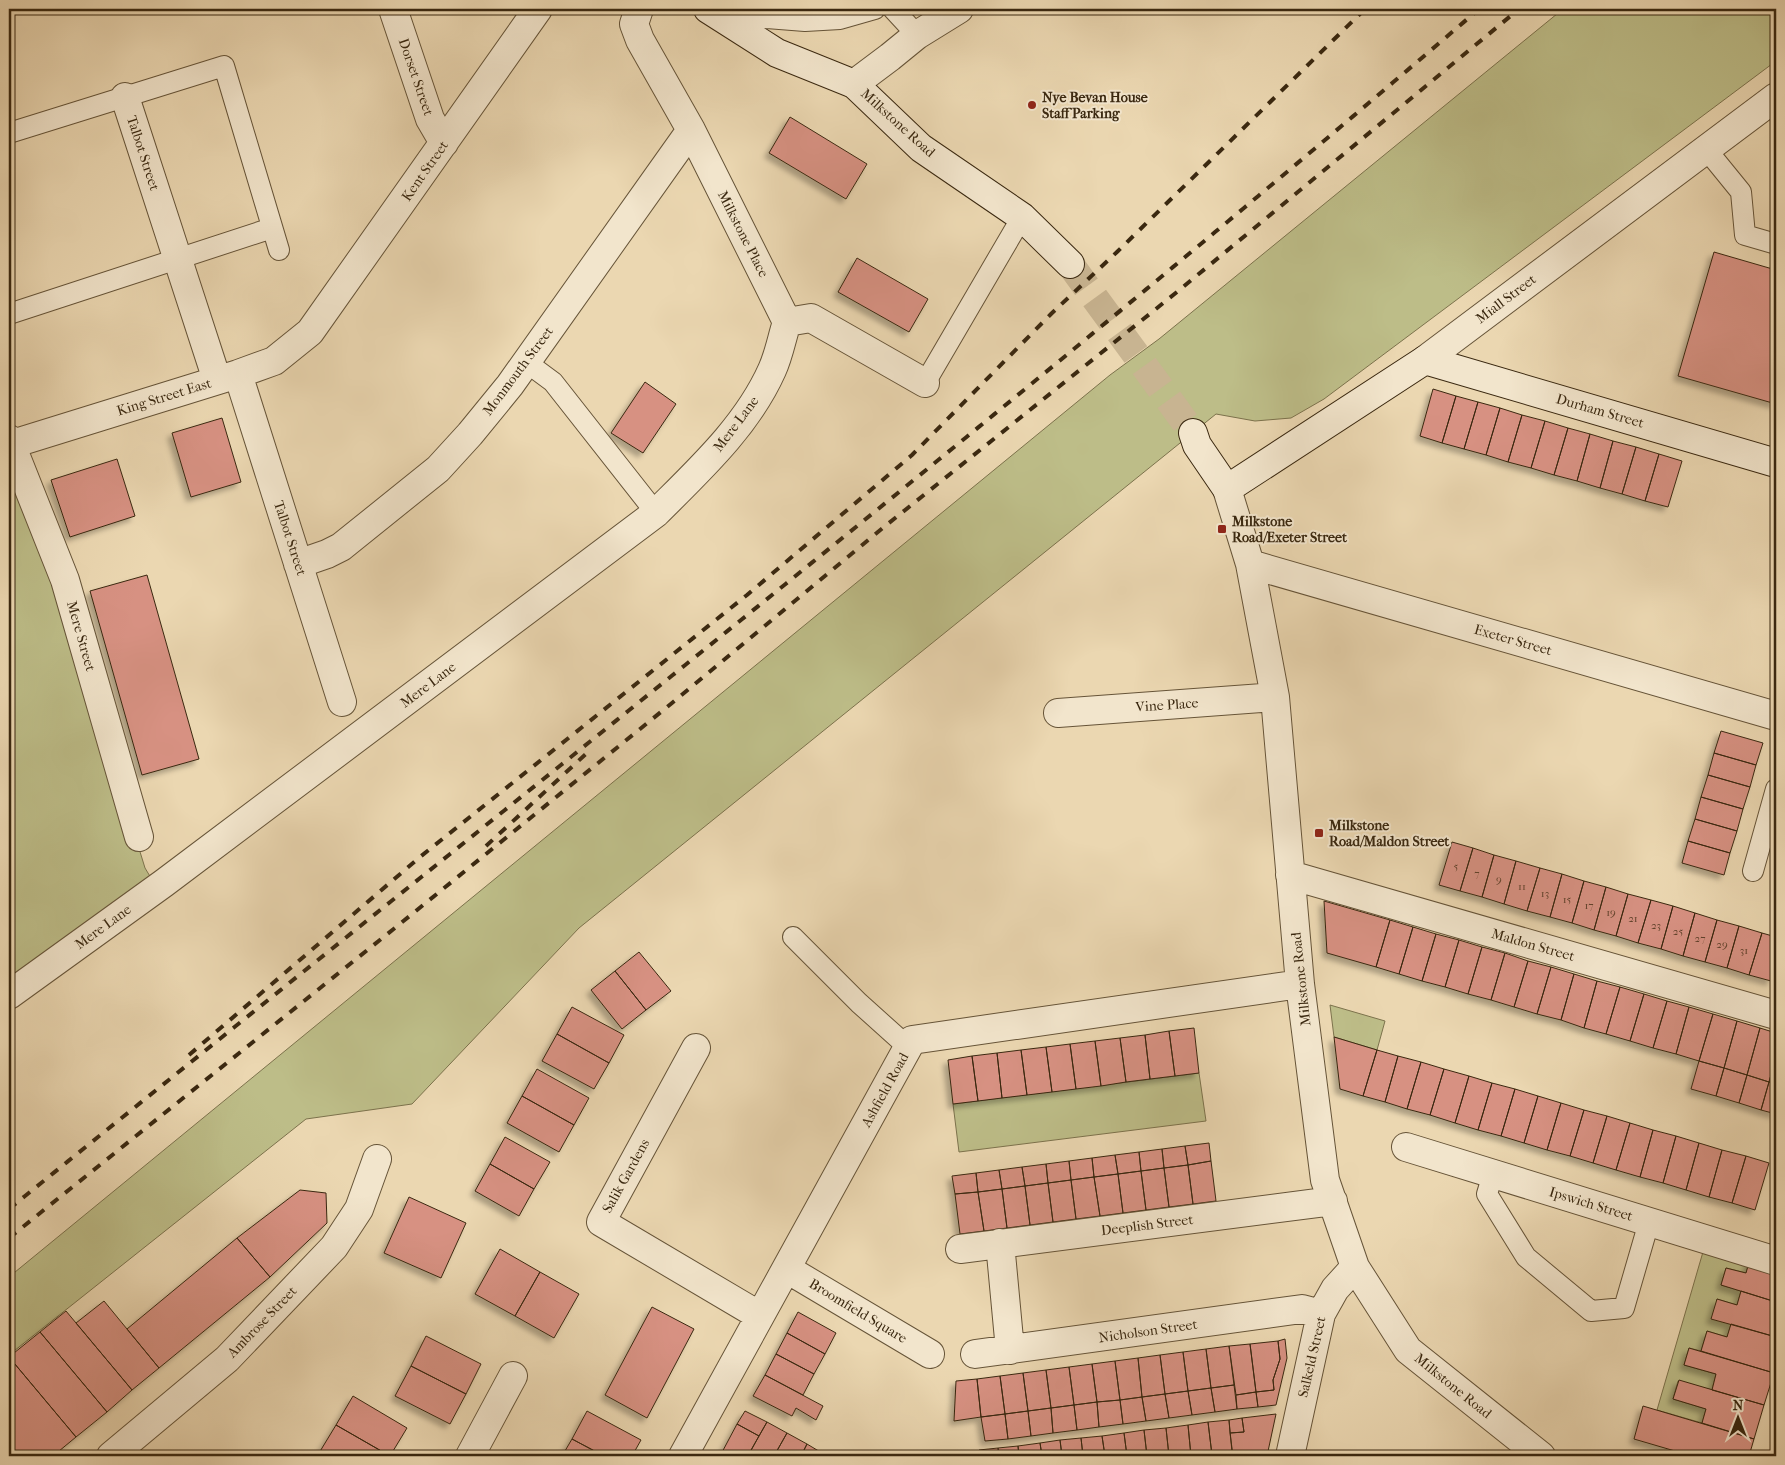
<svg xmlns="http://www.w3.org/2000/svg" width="1785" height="1465" viewBox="0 0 1785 1465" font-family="'IM FELL French Canon',serif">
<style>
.green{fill:#bdbd88;stroke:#7c724c}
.building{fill:#d79182;stroke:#3a2810;filter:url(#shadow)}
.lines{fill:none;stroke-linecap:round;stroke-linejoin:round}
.secondary-tunnel{stroke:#c8b491;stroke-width:28;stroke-dasharray:28 14;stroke-linecap:butt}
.service-casing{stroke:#665438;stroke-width:22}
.minor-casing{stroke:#665438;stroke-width:30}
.secondary-casing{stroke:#3a2810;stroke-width:30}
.service{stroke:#f2e5cc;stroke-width:20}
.minor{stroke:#f2e5cc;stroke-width:28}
.secondary{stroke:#f2e5cc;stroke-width:28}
.rail{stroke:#3a2810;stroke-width:4;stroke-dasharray:9 9;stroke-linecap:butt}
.poi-dot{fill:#8f2418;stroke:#f2e5cc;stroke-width:2}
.labels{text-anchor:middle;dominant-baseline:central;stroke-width:4;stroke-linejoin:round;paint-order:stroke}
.number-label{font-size:11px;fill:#61422c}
.street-label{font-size:14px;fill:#3a2810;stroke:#f2e5cc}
.poi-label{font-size:14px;font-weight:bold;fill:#3a2810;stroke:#f2e5cc;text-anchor:start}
</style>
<defs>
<filter id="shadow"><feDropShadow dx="-4.5" dy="4.5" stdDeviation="2.5" flood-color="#0004"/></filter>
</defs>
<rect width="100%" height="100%" fill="#ebd7b1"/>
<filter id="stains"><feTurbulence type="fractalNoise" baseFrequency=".004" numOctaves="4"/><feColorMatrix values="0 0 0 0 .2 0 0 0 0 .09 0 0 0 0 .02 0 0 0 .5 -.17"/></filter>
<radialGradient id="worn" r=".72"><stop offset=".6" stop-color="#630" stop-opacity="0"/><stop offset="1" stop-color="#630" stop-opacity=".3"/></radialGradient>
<path class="green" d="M1563,9h213v52l-452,338 -33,19 -36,3 -39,-7 -637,514 -167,176 -106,15 -297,236v-78l1101,-902 49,-36z
M9,461l51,131 85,276 9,15 -145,107z
M1330,1005l55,16 -8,29 -43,-13z
M1199,1073l7,48 -247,31 -6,-48z
M1705,1245l45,14 -4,14 -20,-5 -5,17 20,6 -4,14 -20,-6 14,25 -4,13 -20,-6 -6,20 -12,-3 -5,17 32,9 -4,16 -34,-9 -5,18 33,10 -4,14 -45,-13z"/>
<path class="building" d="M790,117l77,47 -21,35 -77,-46z
M1714,252l62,18v134l-98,-28z
M857,258l71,41 -19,33 -71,-40z
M645,382l31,22 -33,49 -32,-20z
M1433,389l23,7 -14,47 -22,-7z
M1456,396l22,6 -14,47 -22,-6z
M1478,402l22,6 -14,47 -22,-6z
M1500,408l22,7 -14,47 -22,-7z
M1522,415l23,6 -14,47 -23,-6z
M222,418l19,64 -50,15 -19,-64z
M1545,421l23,7 -14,47 -23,-7z
M1568,428l22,6 -13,47 -23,-6z
M1590,434l23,7 -13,47 -23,-7z
M1613,441l23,6 -14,47 -22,-6z
M1636,447l23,7 -14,47 -23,-7z
M1659,454l23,7 -14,46 -23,-6z
M117,459l18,57 -65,21 -19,-57z
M147,575l52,184 -57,16 -52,-184z
M1721,731l42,12 -7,22 -42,-12z
M1714,753l42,12 -6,22 -42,-12z
M1708,775l42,12 -7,22 -42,-12z
M1701,797l42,12 -6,22 -42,-12z
M1695,819l42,12 -7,22 -42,-12z
M1688,841l42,12 -6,22 -42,-12z
M1452,842l21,6 -13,43 -21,-6z
M1473,848l21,7 -12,42 -22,-6z
M1494,855l22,6 -12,43 -22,-7z
M1516,861l24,7 -13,43 -23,-7z
M1540,868l22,6 -12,43 -23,-6z
M1562,874l22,7 -12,42 -22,-6z
M1584,881l22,6 -12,43 -22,-7z
M1606,887l22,7 -12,42 -22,-6z
M1628,894l23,6 -13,43 -22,-7z
M1651,900l22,6 -12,43 -23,-6z
M1324,901l66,19 -14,47 -49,-14z
M1673,906l22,7 -12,43 -22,-7z
M1695,913l22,7 -12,42 -22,-6z
M1390,920l23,7 -14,47 -23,-7z
M1717,920l22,6 -12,42 -22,-6z
M1739,926l23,7 -13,42 -22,-7z
M1413,927l23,7 -14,47 -23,-7z
M1762,933l14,4v27l-5,17 -22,-6z
M1436,934l23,6 -14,47 -23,-6z
M1459,940l23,7 -14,47 -23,-7z
M1482,947l23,6 -14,47 -23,-6z
M639,952l32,39 -25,19 -31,-39z
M1505,953l23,8 -14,46 -23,-7z
M1528,961l23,6 -14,47 -23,-7z
M1551,967l23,7 -13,46 -24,-6z
M615,971l31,39 -24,19 -31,-39z
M1574,974l23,7 -13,47 -23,-8z
M1597,981l23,6 -14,47 -22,-6z
M1620,987l24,7 -14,47 -24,-7z
M1644,994l23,7 -14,47 -23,-7z
M1667,1001l22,6 -13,47 -23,-6z
M572,1007l52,28 -15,28 -52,-29z
M1689,1007l24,7 -14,47 -23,-7z
M1713,1014l24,7 -13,47 -25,-7z
M1737,1021l23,7 -13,47 -23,-7z
M1194,1028l5,45 -24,3 -6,-45z
M1760,1028l16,5v24l-7,25 -22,-7z
M1169,1031l6,45 -25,3 -5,-44z
M557,1034l52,29 -15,26 -52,-28z
M1145,1035l5,44 -24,3 -6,-44z
M1334,1037l43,13 -14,46 -23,-7z
M1120,1038l6,44 -25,4 -6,-45z
M1095,1041l6,45 -25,3 -6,-45z
M1070,1044l6,45 -24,3 -6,-45z
M1046,1047l6,45 -25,3 -6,-45z
M1021,1050l6,45 -25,3 -5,-45z
M1377,1050l21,6 -13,46 -22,-6z
M997,1053l5,45 -24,3 -6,-45z
M972,1056l6,45 -25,3 -5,-44z
M1398,1056l23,6 -14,47 -22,-7z
M1776,1057v27l-7,-2z
M1699,1061l25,7 -8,28 -25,-7z
M1421,1062l23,7 -14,46 -23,-6z
M1724,1068l23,7 -8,28 -23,-7z
M537,1069l52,29 -15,27 -52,-29z
M1444,1069l25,7 -14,47 -25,-8z
M1747,1075l22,7 -8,28 -22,-7z
M1469,1076l23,7 -14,47 -23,-7z
M1769,1082l7,2v30l-15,-4z
M1492,1083l23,6 -14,47 -23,-6z
M1515,1089l23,7 -14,47 -23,-7z
M522,1096l52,29 -15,27 -52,-29z
M1538,1096l23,7 -14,47 -23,-7z
M1561,1103l23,7 -14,46 -23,-6z
M1584,1110l23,6 -14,47 -23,-7z
M1607,1116l23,7 -14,47 -23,-7z
M1630,1123l23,7 -13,47 -24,-7z
M1653,1130l23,6 -13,47 -23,-6z
M1676,1136l23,7 -13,47 -23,-7z
M505,1137l45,25 -16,27 -44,-25z
M1209,1143l2,18 -23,4 -3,-19z
M1699,1143l23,7 -13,47 -23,-7z
M1185,1146l3,19 -24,3 -2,-19z
M1162,1149l2,19 -23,3 -2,-19z
M1722,1150l24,6 -14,47 -23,-6z
M1139,1152l2,19 -23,3 -3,-19z
M1115,1155l3,19 -24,3 -2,-19z
M1746,1156l23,7 -14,47 -23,-7z
M1092,1158l2,19 -23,3 -2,-19z
M1069,1161l2,19 -23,3 -2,-19z
M1211,1161l5,40 -23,3 -5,-39z
M490,1164l44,25 -15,27 -44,-25z
M1046,1164l2,19 -23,3 -3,-19z
M1188,1165l5,39 -24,3 -5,-39z
M1022,1167l3,19 -23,3 -3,-19z
M1164,1168l5,39 -23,3 -5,-39z
M999,1170l3,19 -24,3 -2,-19z
M1141,1171l5,39 -23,3 -5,-39z
M976,1173l2,19 -23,2 -3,-18z
M1118,1174l5,39 -23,3 -6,-39z
M1094,1177l6,39 -24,3 -5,-39z
M1071,1180l5,39 -23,3 -5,-39z
M1048,1183l5,39 -23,3 -5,-39z
M1025,1186l5,39 -23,3 -5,-39z
M1002,1189l5,39 -23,3 -6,-39z
M300,1190l26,3 1,30 -57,54 -33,-39z
M978,1192l6,39 -24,3 -5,-40z
M409,1197l57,26 -25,55 -57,-25z
M237,1238l33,39 -111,91 -32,-39z
M500,1249l40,23 -25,44 -40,-22z
M1750,1259l26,7v36l-55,-17 5,-17 20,5z
M540,1272l39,22 -25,44 -39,-22z
M1741,1291l35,11v35l-65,-18 6,-20 20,6z
M104,1301l55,67 -27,22 -56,-67z
M652,1307l42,22 -47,89 -42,-23z
M66,1311l66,79 -25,22 -67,-80z
M798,1312l38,21 -11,21 -38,-21z
M1731,1324l45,13v26l-2,10 -73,-22 6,-20 20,6z
M40,1332l67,80 -31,25 -67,-80z
M787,1333l38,21 -11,20 -38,-20z
M426,1336l55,28 -15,30 -55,-28z
M1285,1339l2,19 -11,47 -18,2 -2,-15 18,-2 -1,-10 7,-21 -2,-18z
M1278,1341l2,18 -7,21 1,10 -18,2 -6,-48z
M1250,1344l6,48 -20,3 -7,-49z
M1229,1346l5,39 -23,3 -5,-39z
M1689,1348l85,25 -10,32 -52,-15 4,-16 -32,-9z
M1206,1349l5,39 -23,3 -5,-39z
M1183,1352l5,39 -23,3 -5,-39z
M776,1354l38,20 -11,21 -38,-20z
M1160,1355l5,39 -23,3 -4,-39z
M9,1357l67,80 -23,19h-44z
M1138,1358l4,39 -22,3 -5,-39z
M1115,1361l5,39 -23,2 -5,-38z
M1092,1364l5,38 -23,3 -5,-38z
M411,1366l55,28 -16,30 -55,-28z
M1069,1367l5,38 -23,3 -5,-38z
M1046,1370l5,38 -23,3 -5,-38z
M1023,1373l5,38 -23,3 -5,-38z
M765,1375l58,31 -7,14 -20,-12 -4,8 -39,-20z
M1000,1376l5,38 -24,3 -4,-38z
M977,1379l4,38 -27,4 2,-40z
M1679,1380l85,25 -10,34 -52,-16 4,-14 -33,-10z
M1234,1385l3,24 -22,3 -4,-24z
M1211,1388l4,24 -23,3 -4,-24z
M1188,1391l4,24 -23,3 -4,-24z
M1256,1392l2,15 -21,2 -1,-14z
M1165,1394l4,24 -23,3 -4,-24z
M353,1396l54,32 -17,28 -54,-31z
M1142,1397l4,24 -23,3 -3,-24z
M1120,1400l3,24 -24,3 -2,-25z
M1097,1402l2,25 -22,3 -3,-25z
M1074,1405l3,25 -24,3 -2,-25z
M1643,1406l111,33 -5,17h-57l-58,-17z
M1051,1408l2,25 -22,3 -3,-25z
M587,1411l54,29 -9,16h-28l-32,-17z
M745,1411l22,11 -8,14 -22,-12z
M1028,1411l3,25 -23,3 -3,-25z
M1005,1414l3,25 -23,2 -4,-24z
M1276,1414l-9,42h-34l-3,-23 14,-1 -2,-14z
M1242,1418l2,14 -14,1 -1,-13z
M1229,1420l3,32 -20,3 -4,-33z
M767,1422l20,11 -13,23h-11l-12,-6z
M1208,1422l4,33 -21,1 -3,-31z
M737,1424l22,12 -11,20h-28z
M336,1425l54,31h-66l-5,-3z
M1188,1425l3,31h-22l-3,-28z
M1166,1428l3,28h-22l-3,-26z
M1144,1430l3,26h-20l-3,-23z
M787,1433l20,11 -6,12h-27z
M1124,1433l3,23h-22l-3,-20z
M1102,1436l3,20h-22l-2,-18z
M1081,1438l2,18h-21l-2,-16z
M572,1439l32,17h-42z
M1060,1440l2,16h-20l-2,-13z
M1040,1443l2,13h-23l-1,-10z
M807,1444l20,12h-26z
M1018,1446l1,10h-20l-1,-8z
M998,1448l1,8h-19l-1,-6z
M1232,1452l1,4h-21v-1z"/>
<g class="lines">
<path class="secondary-tunnel" d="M1070,264l123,169"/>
<defs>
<path id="service" d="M893,9l24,26
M728,22l39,-4 38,3 35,-2 35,-10
M9,133l215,-67 55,184
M1706,149l35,43 4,43 31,9
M9,314l263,-86
M526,362l27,20 103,131
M925,383l97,-166
M1753,871l23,-82
M793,937l66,66 49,44
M1493,1174l-6,20 39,63 65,54 33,-3 25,-86"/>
<path id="minor" d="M393,9l37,110 14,24
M639,9l-5,15 6,16 51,90 96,192
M854,84l36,-27 27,-22 42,-26
M125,97l92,283
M787,322l24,-4 114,65
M1425,360l351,-263
M238,374l104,328
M9,439l56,141 74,257
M9,445l229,-71 36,-13 36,-29 228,-323
M1227,489l23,75 25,133 25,287 25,196 30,87 53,83 133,106
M298,564l29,-10 14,-7 97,-78 32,-35 40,-49 181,-255
M1250,564l526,152
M1058,713l217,-16
M1290,875l486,140
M9,995l155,-112 492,-370c43,-43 91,-87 116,-143 7,-15 10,-33 15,-48
M696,1048l-95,174 159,94
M1406,1147l370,114
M1000,1243l10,107
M960,1249l373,-48
M787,1269l143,85
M975,1354l327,-45 19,5
M111,1456l116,-97 107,-112 25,-38 18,-50
M470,1456l43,-80
M683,1456l229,-416 388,-56
M1290,1456l31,-142 14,-25 20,-22"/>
<path id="secondary" d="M708,9l69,44 77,31 67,64 101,69 48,47
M1193,433l4,12 30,44 198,-129 351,103"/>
</defs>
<use href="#service" class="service-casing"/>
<use href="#minor" class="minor-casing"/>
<use href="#secondary" class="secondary-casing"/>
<use href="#service" class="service"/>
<use href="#minor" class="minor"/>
<use href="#secondary" class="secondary"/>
<path class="rail" d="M486,846l101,-93
M189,1055l231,-198 327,-262 165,-140 139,-141 67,-63 247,-242
M9,1209c491,-398 990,-788 1470,-1200
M9,1238l392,-315 271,-220 212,-176 293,-235 342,-283"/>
</g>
<g class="poi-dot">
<circle cx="1032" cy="105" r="5"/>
<rect x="1217" y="524" width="10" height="10" rx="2.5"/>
<rect x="1314" y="828" width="10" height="10" rx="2.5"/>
</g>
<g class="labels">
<g class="number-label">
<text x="1456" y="866">5</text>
<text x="1477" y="873">7</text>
<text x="1499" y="879">9</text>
<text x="1522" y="886">11</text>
<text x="1545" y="893">13</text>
<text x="1567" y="899">15</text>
<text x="1589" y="905">17</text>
<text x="1611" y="912">19</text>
<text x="1633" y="918">21</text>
<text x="1656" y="925">23</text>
<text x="1678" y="931">25</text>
<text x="1700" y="938">27</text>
<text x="1722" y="944">29</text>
<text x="1744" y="950">31</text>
</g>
<g class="street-label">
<text transform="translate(416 77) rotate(71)">Dorset Street</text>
<text transform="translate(898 123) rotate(42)">Milkstone Road</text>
<text transform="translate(143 153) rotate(72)">Talbot Street</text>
<text transform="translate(425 171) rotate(-55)">Kent Street</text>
<text transform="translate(743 234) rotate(63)">Milkstone Place</text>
<text transform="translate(1506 299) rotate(-37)">Miall Street</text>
<text transform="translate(518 371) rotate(-53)">Monmouth Street</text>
<text transform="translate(164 397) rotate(-17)">King Street East</text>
<text transform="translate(1600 411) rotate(16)">Durham Street</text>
<text transform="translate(736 424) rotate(-53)">Mere Lane</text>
<text transform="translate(290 538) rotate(72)">Talbot Street</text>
<text transform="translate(81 636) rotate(74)">Mere Street</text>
<text transform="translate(1513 640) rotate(16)">Exeter Street</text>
<text transform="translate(428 685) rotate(-37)">Mere Lane</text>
<text transform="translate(1167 705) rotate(-4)">Vine Place</text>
<text transform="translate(103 927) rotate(-36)">Mere Lane</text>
<text transform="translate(1533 945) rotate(16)">Maldon Street</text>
<text transform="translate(1301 979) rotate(-96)">Milkstone Road</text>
<text transform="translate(885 1090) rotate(-61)">Ashfield Road</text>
<text transform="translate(626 1176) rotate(-61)">Salik Gardens</text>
<text transform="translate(1591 1204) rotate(17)">Ipswich Street</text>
<text transform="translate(1147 1225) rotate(-7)">Deeplish Street</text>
<text transform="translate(858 1311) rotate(31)">Broomfield Square</text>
<text transform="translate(262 1322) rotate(-46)">Ambrose Street</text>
<text transform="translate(1148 1331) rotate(-8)">Nicholson Street</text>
<text transform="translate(1312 1357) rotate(-77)">Salkeld Street</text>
<text transform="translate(1453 1386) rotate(39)">Milkstone Road</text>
</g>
<g class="poi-label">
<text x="1042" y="97">Nye Bevan House<tspan x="1042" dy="16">Staff Parking</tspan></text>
<text x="1232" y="521">Milkstone<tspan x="1232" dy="16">Road/Exeter Street</tspan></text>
<text x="1329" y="825">Milkstone<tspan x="1329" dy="16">Road/Maldon Street</tspan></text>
</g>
</g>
<rect width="1785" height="1465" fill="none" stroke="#ebd7b1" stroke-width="30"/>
<rect x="10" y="10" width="1765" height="1445" fill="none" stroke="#3a2810" stroke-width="2.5"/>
<rect x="15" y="15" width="1755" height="1435" fill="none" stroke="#3a2810"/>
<g transform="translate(1738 1418)" stroke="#f2e5cc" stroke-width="4" paint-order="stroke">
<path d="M0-4L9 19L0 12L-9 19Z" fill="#3a2810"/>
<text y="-8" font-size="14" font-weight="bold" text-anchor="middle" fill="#3a2810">N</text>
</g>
<rect width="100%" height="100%" filter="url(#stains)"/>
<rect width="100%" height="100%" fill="url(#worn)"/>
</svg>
